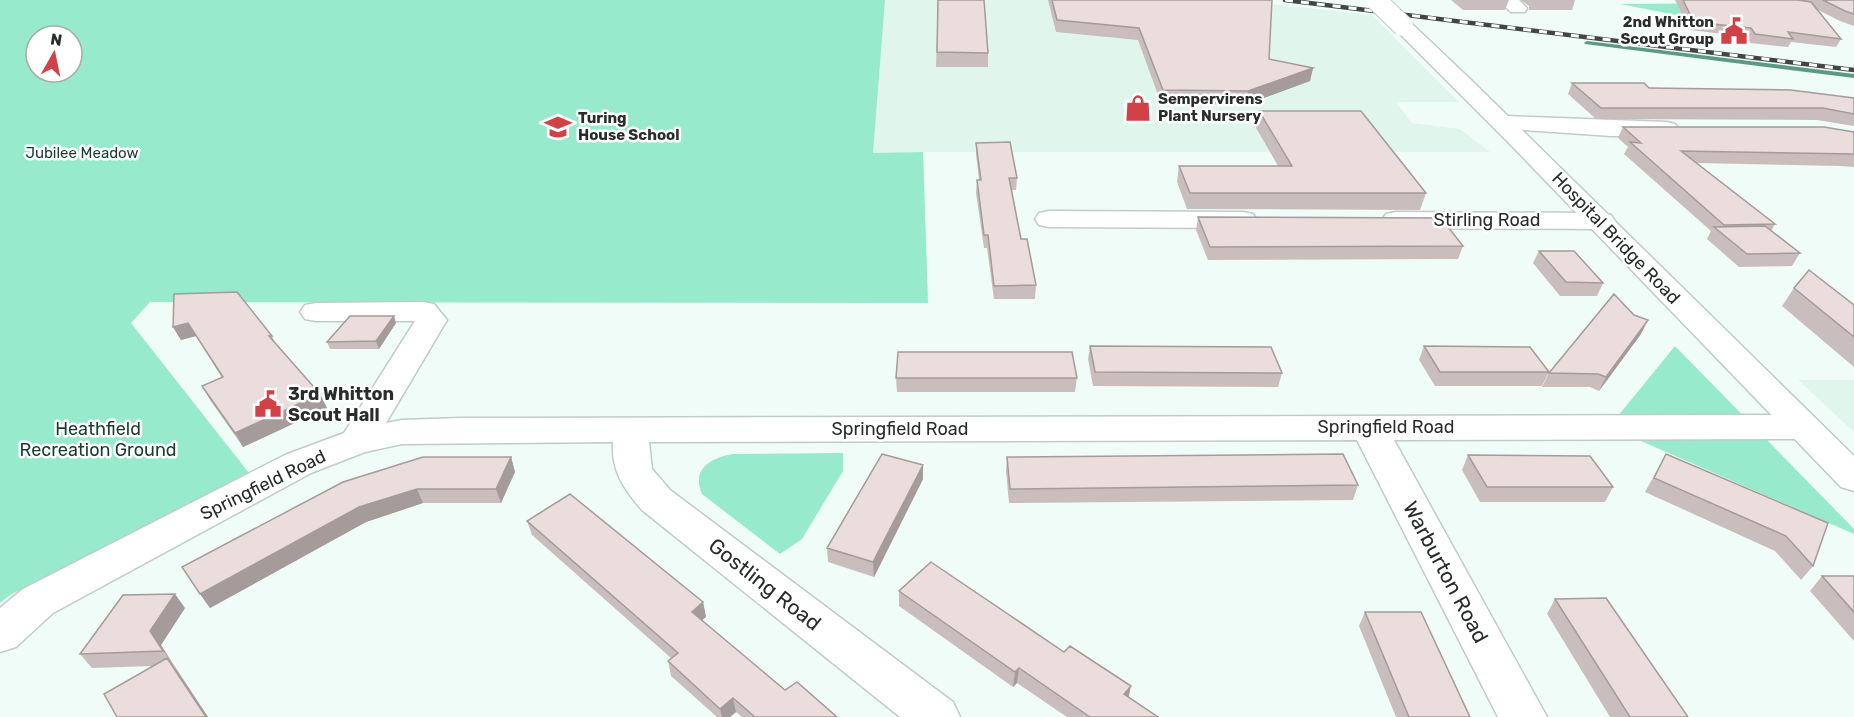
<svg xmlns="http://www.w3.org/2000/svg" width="1854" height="717" viewBox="0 0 1854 717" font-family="Rubik,sans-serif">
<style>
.built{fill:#e0f6ed}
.green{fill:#98eacd;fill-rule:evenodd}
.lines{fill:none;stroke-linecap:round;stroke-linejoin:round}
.stream{fill:#5c9984;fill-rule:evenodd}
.minor-casing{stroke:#bfccc7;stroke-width:3}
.secondary-casing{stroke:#bfccc7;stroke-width:3}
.minor{fill:#fff;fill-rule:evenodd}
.secondary{fill:#fff;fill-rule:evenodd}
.rail-casing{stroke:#404644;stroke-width:4.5}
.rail{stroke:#fff;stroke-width:3;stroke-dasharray:8;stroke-linecap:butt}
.secondary-bridge-casing{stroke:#bfccc7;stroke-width:22;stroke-linecap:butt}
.secondary-bridge{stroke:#fff;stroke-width:20}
.wall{fill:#c9bebd}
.shaded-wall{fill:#a49b9a}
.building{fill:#eadddc;stroke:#a49b9a;stroke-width:1.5}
.labels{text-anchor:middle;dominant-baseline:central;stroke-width:5;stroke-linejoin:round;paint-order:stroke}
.far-poi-label{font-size:15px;font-weight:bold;fill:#282d2b;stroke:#fff;text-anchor:start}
.far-park-label{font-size:15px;fill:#173d31;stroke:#fff}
.street-label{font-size:18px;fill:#282d2b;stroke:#fff}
.poi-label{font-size:18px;font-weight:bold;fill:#282d2b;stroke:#fff;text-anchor:start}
.park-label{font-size:18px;fill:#173d31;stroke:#fff}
.near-street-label{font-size:21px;fill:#282d2b;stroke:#fff}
</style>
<rect width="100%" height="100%" fill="#f0fcf7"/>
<path class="built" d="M392,0h845l135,15 87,87h-63l16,21 48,6 30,23h-567l5,151 -895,-1z
M1798,380h56v52z"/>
<path class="green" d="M0,0h885l-12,153 50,-1 5,151 -778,-1 -19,21 118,150 -239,122 -10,8zM36,36h36v36h-36z
M1749,3l-52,16 -77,-15z
M1675,346l179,183v5l-245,-107z
M843,453v18l-41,68 -22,15 -78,-60c-11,-25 9,-36 30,-40z"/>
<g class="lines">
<path class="stream" d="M1587,41l267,33v4l-269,-34 -1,-1z"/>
<defs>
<path id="minor" d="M1498,0h21l8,8 -2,4h-14z
M1504,116l163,6 8,2 4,5 -4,5 -8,2h-56l-115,-8 -4,-5 4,-5z
M1049,211l194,1 10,2 4,6 -4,6 -10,2 -194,-1 -10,-2 -4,-6 4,-6z
M1396,212l205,1 10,2 4,6 -4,6 -10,2 -205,-1 -10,-2 -4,-6 4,-6z
M423,302l11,2 13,16 -61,103 16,-3 59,-2 1340,-3 13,4 5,8 -5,8 -13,4 -407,1 153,277h-49l-141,-277 -708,2 3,27 18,21 283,212 7,15h-60l-258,-207c-18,-21 -31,-39 -29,-68l-211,2 -37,8 -54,21 -258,140 -37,34 -16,5v-44l23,-19 262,-134 59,-22 71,-112h-99l-11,-2 -5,-7 5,-7 11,-2z"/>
<path id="secondary" d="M1403,20l7,2 58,55 386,379v35l-13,-4 -332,-344 -113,-113 -3,-4z"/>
</defs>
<use href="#minor" class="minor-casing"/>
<use href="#secondary" class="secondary-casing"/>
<use href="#minor" class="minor"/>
<use href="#secondary" class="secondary"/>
<defs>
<path id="rail" d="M1285,0l569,70"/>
</defs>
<use href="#rail" class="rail-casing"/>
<use href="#rail" class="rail"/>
<defs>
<path id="secondary-bridge" d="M1376,0l27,26"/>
</defs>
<use href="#secondary-bridge" class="secondary-bridge-casing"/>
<use href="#secondary-bridge" class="secondary-bridge"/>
</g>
<path class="wall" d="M938,0l50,53v14h-52z
M1048,0h224l-3,59 44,9 -3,13 -65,24 -84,-2 -23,-63 -82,-8z
M1451,0h58l-4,10h-42z
M1521,0h54l-3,10h-43v-4z
M1675,0h179v26l-14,-5 -24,-12 25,30 -5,8 -45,-5 -3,5 -38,-4 -3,-6 -56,-7z
M1572,83l282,15v28l-37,-6 -221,-1 -28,-25z
M1259,111l167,82 -6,17 -233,-1 -10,-27 2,-16h99l-23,-40z
M1623,127l231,5v35l-14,-1 -144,-3 79,61 -4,7 29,22 -8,13 -53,1 -32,-28 4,-8 -87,-77 4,-7 -10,-9z
M976,143l41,35 -1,12h-4l9,49 15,46 -1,14h-41l-7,-51h-3l-8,-55 1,-13h2l-3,-26z
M1198,217l265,29 -5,13 -250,1 -12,-30z
M1539,251l64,32 -6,13h-37l-27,-33z
M1794,288l60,17v62l-72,-61z
M396,323l-17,26h-49l-3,-7z
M173,327l99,9 4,9 44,49 7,14 -84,39 -33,-47 -8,-14 20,-8 -26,-42 -15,4z
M1641,334l-42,57 -9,-4h-48l7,-14z
M1090,346l192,27 -4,14 -185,-1 -5,-27z
M1424,346l125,26 -7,14h-107l-16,-26z
M896,378h181l-2,14h-178z
M1666,454l162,69 -15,43 -12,14 -26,-29 -130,-59z
M1468,455l145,32 -8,15h-125l-18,-32z
M511,457l4,15 -14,31h-78l-57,19 -156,86 -28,-41z
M1007,457l351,28 -5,15 -344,3 -3,-32z
M923,479l-49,98 -46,-15 -1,-14z
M527,521l176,81 3,15 -4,3 83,70 52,27h-95l-6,-5 -6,5h-13l-46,-41 -3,-15 3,-3 -139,-123z
M1822,576h32v65l-44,-50z
M899,591l165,61 94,65h-91l-50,-34 -4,4 -114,-81z
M1555,599l133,118h-78l-63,-103z
M185,608l-24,37 47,72h-91l35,-51 -60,2 -12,-14z
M1365,612l105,105h-74l-37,-91z"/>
<path class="shaded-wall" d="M1313,68l-3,13 -65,24 3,-14z
M394,316l2,7 -17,26 -3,-8z
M1648,320l-7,14 -42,57 7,-14z
M188,323l8,13 -15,4 -8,-13z
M320,394l7,14 -84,39 -8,-14z
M511,457l4,15 -14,31 -5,-14z
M923,465v14l-49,98 -1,-15z
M417,489l6,14 -57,19 -156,86 -10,-14 159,-87z
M175,594l10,14 -24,37 13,21 -24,-35z
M703,602l3,15 -11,9 -3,-14z
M167,658l11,14 30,45h-2z
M1019,668l-2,15 -4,4 2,-15z
M1131,686l-3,14 -4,-6z
M733,698l3,14 -6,5h-8l-2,-8z"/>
<path class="building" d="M938,0h46l4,53 -51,-1z
M1052,0h220l-3,59 44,9 -65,23 -85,-1 -24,-62 -82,-8z
M1683,0h115l13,2 30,37 -53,-7 5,7 -38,-5 -4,-6 -57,-6z
M1823,0h31v14l-9,-3z
M1572,83h72l5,5 142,2 63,8v16l-31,-6h-222z
M1259,111h102l65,82h-236l-11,-27h113z
M1623,127h201l30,5v22l-173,-3 94,73 -51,1 -94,-83 11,1z
M1010,142l7,36h-8l12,61h6l9,46 -42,1 -6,-51h-4l-7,-55h4l-5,-37z
M1198,217l243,1 22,28 -253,1z
M1765,226l35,27 -53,1 -33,-27z
M1539,251h35l29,32 -37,-1z
M1809,270l45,35v32l-60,-49z
M237,292l35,44h-3l51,58 -85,39 -33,-47 21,-9 -35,-54 -15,4 1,-33z
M1614,294l20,21 14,5 -42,57 -8,-3 -49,-1z
M350,316h44l-18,25 -49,1z
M1090,346l181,1 11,26 -187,-1z
M1424,346l106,1 19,25h-109z
M898,352h174l5,26h-181z
M882,454l41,11 -50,97 -46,-14z
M1343,454l15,31 -348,4 -3,-32z
M1666,454l162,69 -15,43 -27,-30 -132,-58z
M1468,455l122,1 23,31h-126z
M423,457h88l-15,32h-79l-58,18 -159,87 -18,-27 161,-85z
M570,494l133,108 -11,10 93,78 12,-8 40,35h-82l-22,-19 -13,11 -52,-48 10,-8 -151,-132z
M931,562l133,90 6,-6 61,40 -7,8 34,23h-68l-71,-49 -4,4 -116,-81z
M1822,576h32v36z
M175,594l-25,37 13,20 -83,3 43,-59z
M1606,598l82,119h-58l-75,-118z
M1365,612h56l49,105h-61z
M167,658l39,59h-89l-13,-23z"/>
<defs>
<symbol id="civic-bare" viewBox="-9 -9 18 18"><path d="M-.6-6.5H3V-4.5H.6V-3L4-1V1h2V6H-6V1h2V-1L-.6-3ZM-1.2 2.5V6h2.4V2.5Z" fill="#d14145" stroke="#fff" stroke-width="2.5" paint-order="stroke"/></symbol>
<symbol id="shop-bare" viewBox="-9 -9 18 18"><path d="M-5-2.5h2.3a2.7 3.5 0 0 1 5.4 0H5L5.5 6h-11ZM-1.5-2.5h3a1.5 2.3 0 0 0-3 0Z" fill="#d14145" stroke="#fff" stroke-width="2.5" paint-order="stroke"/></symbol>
<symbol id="school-bare" viewBox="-9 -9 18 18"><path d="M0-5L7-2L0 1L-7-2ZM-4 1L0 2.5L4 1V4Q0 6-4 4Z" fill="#d14145" stroke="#fff" stroke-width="2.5" paint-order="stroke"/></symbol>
</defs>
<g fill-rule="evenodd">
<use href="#civic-bare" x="1715" y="12" width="38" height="38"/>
<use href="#shop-bare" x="1119" y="89" width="38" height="38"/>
<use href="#school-bare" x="539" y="108" width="38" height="38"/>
<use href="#civic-bare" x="249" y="385" width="38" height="38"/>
</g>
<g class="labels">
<g class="far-poi-label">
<text x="1714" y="22" text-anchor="end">2nd Whitton<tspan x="1714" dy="17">Scout Group</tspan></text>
<text x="1158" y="99">Sempervirens<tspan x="1158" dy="17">Plant Nursery</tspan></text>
<text x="578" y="118">Turing<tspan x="578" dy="17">House School</tspan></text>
</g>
<g class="far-park-label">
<text x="82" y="153">Jubilee Meadow</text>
</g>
<g class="street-label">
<text x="1487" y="220">Stirling Road</text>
<text transform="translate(1616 238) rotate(46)">Hospital Bridge Road</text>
<text x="1386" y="427">Springfield Road</text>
<text x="900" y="429">Springfield Road</text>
<text transform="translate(263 485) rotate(-26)">Springfield Road</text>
</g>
<g class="poi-label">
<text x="288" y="394">3rd Whitton<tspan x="288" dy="21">Scout Hall</tspan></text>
</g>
<g class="park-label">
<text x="98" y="429">Heathfield<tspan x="98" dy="21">Recreation Ground</tspan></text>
</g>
<g class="near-street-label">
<text transform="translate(1446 572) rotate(62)">Warburton Road</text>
<text transform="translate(765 584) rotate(38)">Gostling Road</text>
</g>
</g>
<g transform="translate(54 54) rotate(9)"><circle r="28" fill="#ffffff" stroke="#a9abaa" stroke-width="1.5"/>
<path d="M0-4.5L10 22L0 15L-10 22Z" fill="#d14145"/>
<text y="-9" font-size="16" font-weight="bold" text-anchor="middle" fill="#282d2b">N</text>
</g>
</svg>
